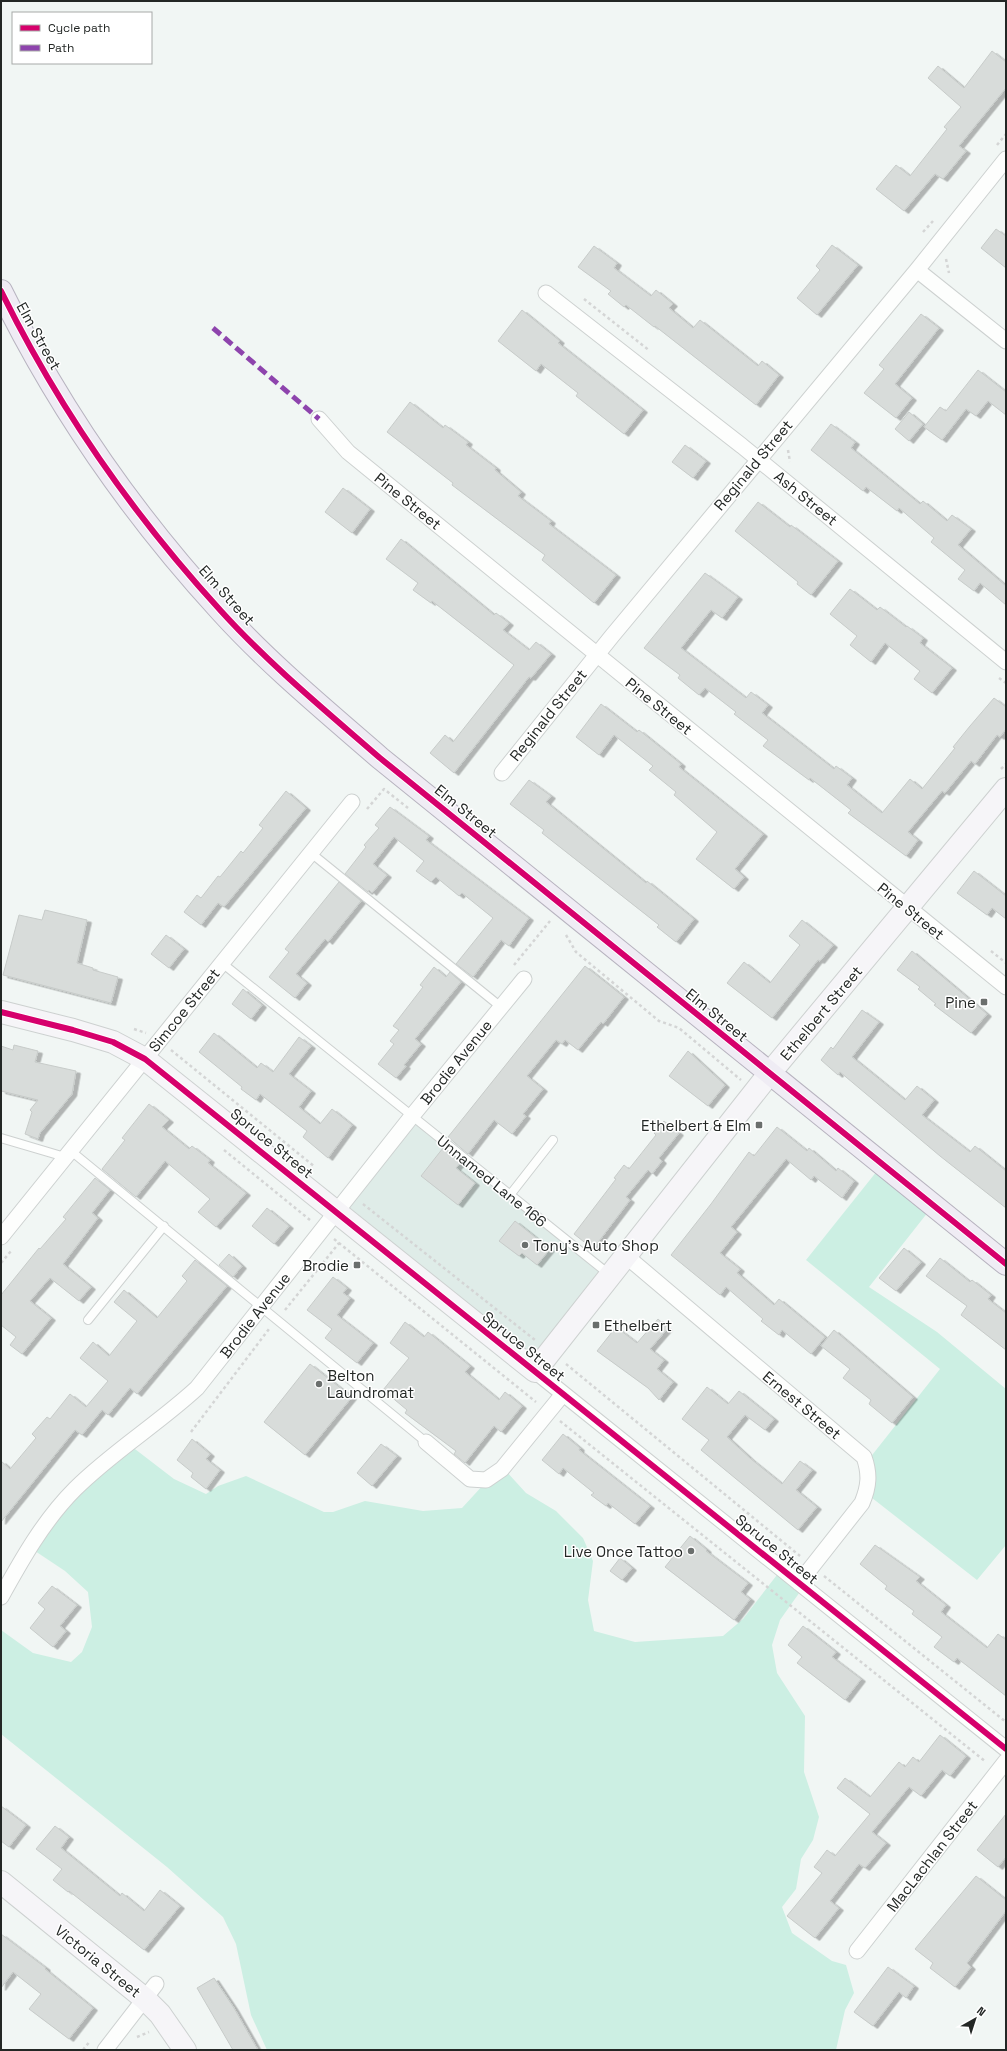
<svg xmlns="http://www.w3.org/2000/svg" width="1007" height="2051" viewBox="0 0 1007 2051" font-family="'Space Grotesk',sans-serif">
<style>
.built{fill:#dfece8}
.green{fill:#ccefe3}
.building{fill:#d8dcda;stroke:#c7cbc9;filter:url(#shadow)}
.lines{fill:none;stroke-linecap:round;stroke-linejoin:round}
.lane-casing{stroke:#cdd1d0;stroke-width:10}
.street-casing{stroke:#cdd1d0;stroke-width:17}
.secondary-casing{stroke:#cdd1d0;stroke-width:24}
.primary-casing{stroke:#b7b3bf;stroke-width:24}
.path{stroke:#d4d5d5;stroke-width:2.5;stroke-dasharray:3 3;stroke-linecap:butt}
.lane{stroke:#fdfefd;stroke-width:8}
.street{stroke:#fdfefd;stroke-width:15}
.secondary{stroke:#f6f5f8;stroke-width:22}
.primary{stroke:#efecf4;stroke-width:22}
.quiet{stroke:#8e44ad;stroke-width:5;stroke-dasharray:10 5;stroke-linecap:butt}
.cycleway-casing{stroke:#fff;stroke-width:8}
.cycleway{stroke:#d6006c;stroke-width:6}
.poi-dot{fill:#6b6f6d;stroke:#fff;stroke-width:1.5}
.labels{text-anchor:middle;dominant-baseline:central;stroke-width:3;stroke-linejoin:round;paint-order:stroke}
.street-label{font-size:15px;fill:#232725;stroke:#fff}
.poi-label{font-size:15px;fill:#232725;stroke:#fff;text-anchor:end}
</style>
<defs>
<filter id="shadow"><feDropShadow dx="4.5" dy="2.5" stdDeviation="0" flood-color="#0004"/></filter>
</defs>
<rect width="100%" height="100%" fill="#f1f6f4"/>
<path class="built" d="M412,1118l196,158 -73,93 -196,-158z"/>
<path class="green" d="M881,1166l51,41 -63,80 68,45 69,57v156l-29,35 -110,-86 2,-35 71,-90 -134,-109z
M131,1446l43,33 32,15 12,-8 28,-10 78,36h9l32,-11 58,10 39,-3 23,-25 21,-12 20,22 30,18 27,27 10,23 -5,39 6,31 41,11 88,-6 20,-17 37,-48 22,18 -22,31 -8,25 5,28 28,43 -1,56 15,45 -6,23 -12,19 -5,30 -14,18 10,26 40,28 14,4 8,28 -9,17 -9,40h-569l-16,-35 -15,-71 -13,-27 -56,-50 -166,-133v-104l32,23 38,9 11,-10 10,-25 -4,-35 -23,-21 -33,-22 44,-58z"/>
<path class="building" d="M992,51l14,11v26l-47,58 7,5 -23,28 -8,-5 -31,37 -28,-22 20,-24 14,11 37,-47 -3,-2 17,-20 -33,-29 10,-12 26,22z
M996,229l10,7v32l-25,-20z
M832,245l26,20 -41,50 -20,-17 23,-28 -4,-4z
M594,246l23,17 -3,5 37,28 5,-6 17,14 -4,4 24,20 7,-8 58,46 4,-5 17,14 -23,30 -101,-79 -1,1 -28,-22 -2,2 -16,-13 3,-3 -33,-24z
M522,310l38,31 -2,2 85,67 -19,24 -48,-38 2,-3 -37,-29 -5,7 -38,-30z
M921,314l18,14 -44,56 17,14 -16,20 -32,-25 20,-24 -5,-4z
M978,370l28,22v23l-18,-14 -12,15 -10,-7 -24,31 -18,-13 16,-20 6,4z
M410,402l33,26 2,-3 23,17 -2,3 30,23 -1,2 26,22 -3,4 33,25 -2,3 67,51 -22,28 -52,-43 3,-5 -93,-70 1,-2 -66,-51z
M909,412l14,12 -14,17 -14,-12z
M831,424l24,18 -4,6 69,56 3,-3 24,20 5,-6 19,14 -13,16 48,41v19l-26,-22 -6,8 -16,-12 7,-9 -34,-28 3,-4 -35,-30 -2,3 -31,-24 -3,4 -52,-41z
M685,445l21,16 -13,17 -21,-16z
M343,488l27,21 -18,24 -27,-21z
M758,502l32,25 1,-2 47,36 -27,34 -14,-11 1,-2 -63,-51z
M401,539l93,76 2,-2 13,10 -6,7 26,20 7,-8 15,12 -20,24 -2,-1 -75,96 -24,-20 15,-18 8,7 61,-77 -82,-64 -1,2 -18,-13 5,-7 -32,-24z
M705,573l33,24 -16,21 -11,-8 -30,38 65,50 5,-6 17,13 -6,8 72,56 2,-3 16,12 -5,7 35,28 28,-34 12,10 33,-41 -2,-1 17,-21 24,-28 12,9v22l-6,8 -3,-2 -22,29 -4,-3 -26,32 -3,-2 -34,41 10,8 -12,16 -58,-43 3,-3 -41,-32 -1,2 -46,-34 5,-6 -34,-26 2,-2 -31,-24 -6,7 -21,-17 2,-3 -36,-27z
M850,589l27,21 3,-3 26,20 1,-1 16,12 -3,5 32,25 -20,25 -18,-14 6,-8 -35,-28 -14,19 -21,-17 7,-9 -27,-22z
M601,704l36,28 2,-2 42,34 -2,3 84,67 -28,35 9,8 -10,12 -38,-30 21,-27 -43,-37 2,-3 -27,-22 4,-4 -39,-31 -15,20 -23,-18z
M529,780l22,16 -5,6 100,81 1,-2 47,38 -18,23 -19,-15 2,-2 -117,-92 2,-3 -34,-26z
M286,791l20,17 -82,99 -6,-4 -17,22 -17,-13 13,-17 4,3 17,-22 2,1 21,-26 2,2 20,-25 -4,-3z
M390,807l39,29 -3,4 103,78 -20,28 -8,-6 -28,37 -17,-13 37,-46 -31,-25 -3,3 -23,-19 -5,5 -15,-11 8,-10 -30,-24 -21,27 14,11 -15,18 -3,-3 -1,2 -23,-18 21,-27 -2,-2 15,-17 -4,-3z
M974,871l32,25v23l-14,-11 -5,7 -30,-22z
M339,882l22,19 -33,41 -3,-3 -29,35 11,9 -12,15 -26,-21 20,-25 -4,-3z
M45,910l42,10 -10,43 16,5v2l25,7 -7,26 -108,-28 16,-60 23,5z
M802,920l31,25 -13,16 -2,-1 -46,58 -45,-35 17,-21 26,21 30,-38 -11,-9z
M166,935l18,14 -15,19 -18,-14z
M912,951l75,63 -16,19 -37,-28 2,-1 -18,-15 2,-2 -23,-17z
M585,966l39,31 -21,27 -2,-2 -23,28 -13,-10 -3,4 -6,-4 -29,36 16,13 -20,25 3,2 -14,18 -18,-14 -26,34 -20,-17z
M434,967l12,10 4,-5 11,10 -46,57 6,5 -17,21 2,1 -10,12 -18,-14 16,-20 -4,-3 9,-11 -6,-4 30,-39 -3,-2z
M243,989l19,16 -11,14 -19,-15z
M862,1010l17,12 -27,35 53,43 12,-14 17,14 -12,15 48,37 5,-6 31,25v37l-66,-52 -100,-84 -2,3 -17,-15 10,-13 2,2z
M214,1033l43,35 4,-5 12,9 26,-35 12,9 -22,28 22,17 -12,16 21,17 12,-15 20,16 -24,33 -25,-21 4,-6 -47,-37 -4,6 -15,-11 1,-2 -43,-35z
M14,1045l24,6 -3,11 41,9 -4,23 -32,39 -2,6 -13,-5 7,-22 -2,-2 8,-10 -37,-9v-45l12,4z
M688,1051l37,34 -17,21 -39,-30z
M149,1104l20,16 -7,7 27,22 3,-3 18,14 -2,3 38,30 -30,34 -18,-15 12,-13 -45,-38 -29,36 -34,-28 23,-29 -3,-2z
M664,1121l15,12 -20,25 3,3 -10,13 -4,-4 -22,27 4,3 -37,49 -19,-15 42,-55 -2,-1 10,-13 5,4 27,-34 -2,-2z
M777,1127l30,24 2,-3 27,23 2,-3 16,13 -12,17 -28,-22 -3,4 -25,-21 -55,68 6,5 -17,21 20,16 -3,4 37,32 5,-6 46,38 -14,17 -29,-24 -3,5 -18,-14 2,-2 -37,-32 -6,8 -49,-40 40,-51 38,-52 5,4z
M443,1148l18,14 -5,6 19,15 -17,22 -37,-29z
M95,1178l15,12 -18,23 6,5 -35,46 28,23 -12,14 -29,-23 -20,23 21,17 -29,36 -12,-9 6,-8 -15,-12v-30l38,-47 1,1 26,-30 -3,-2z
M267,1208l22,18 -15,18 -22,-18z
M515,1221l35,28 -13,16 -15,-12 -3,3 -20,-15z
M904,1248l17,14 -25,29 -17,-13z
M229,1254l13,12 -9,11 -14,-12z
M940,1258l30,24 2,-2 19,15 -3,4 18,14v37l-45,-35 6,-9 -41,-30z
M195,1260l32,26 -90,108 -7,-6 -22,27 -6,-5 -20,25 -7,-5 -74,92v-61l9,8 26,-31 -4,-4 15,-17 3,2 20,-25 16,13 22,-26 -28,-23 13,-16 16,14 28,-35 -23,-19 10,-12 33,28 30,-37 -5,-5z
M333,1277l14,11 -4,5 7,5 -13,17 36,28 -16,20 -32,-25 7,-9 -25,-19z
M658,1319l10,9 -18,21 14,11 -7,9 16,13 -14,18 -11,-12 -51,-37 19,-24 21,16z
M405,1322l19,15 4,-5 42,34 -5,6 34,28 6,-8 17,14 -21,26 -7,-6 -29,37 -11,-9 2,-3 -51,-38 2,-3 -24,-20 26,-32 -19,-15z
M834,1330l79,67 -21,26 -23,-19 2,-4 -28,-22 7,-9 -29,-23z
M310,1364l42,33 -47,58 -41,-33z
M707,1387l21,17 11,-13 35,28 -9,11 -20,-15 -18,22 24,22 31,25 18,-23 12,9 -16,20 21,17 -19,23 -97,-80 8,-10 -27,-21z
M563,1434l17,14 -1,2 71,56 -15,18 -27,-21 -2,3 -15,-11 3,-2 -31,-25 -4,6 -17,-14z
M192,1439l18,15 -4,5 14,11 -14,19 -15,-12 2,-4 -16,-13z
M381,1444l16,12 -25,30 -15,-13z
M690,1536l17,14 -1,1 42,32 -7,9 9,7 -16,21 -69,-53z
M875,1545l45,32 -4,4 30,24 -5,7 46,36 11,-14 8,6v56l-49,-38 -3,4 -20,-15 8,-10 -30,-23 2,-3 -29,-22 2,-3 -27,-22z
M620,1558l12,10 -10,12 -12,-9z
M52,1586l25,19 -17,21 6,5 -13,16 -23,-19 15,-19 -7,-6z
M803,1626l33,26 -4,5 29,22 -16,21 -48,-37 5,-6 -14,-12z
M940,1735l26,21 -16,20 -8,-6 -21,26 -12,-9 -37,45 14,11 -21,25 -6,-4 -29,37 9,7 -24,30 -28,-22 35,-43 -8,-6 13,-17 8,6 35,-42 -33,-26 8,-10 25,19 29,-35 6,5 8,-10 6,5z
M1,1806l25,19 -17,22 -8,-6z
M1006,1814v43l-8,10 -21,-17z
M55,1826l14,11 -8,11 59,48 2,-3 22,18 16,-21 20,16 -36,44 -75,-59 -1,1 -15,-12 9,-11 -26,-20z
M976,1876l30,24v11l-39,52 4,4 -16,20 -25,-19 3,-5 -18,-14z
M1,1934l45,34 -1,1 48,39 -24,31 -40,-30 12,-15 -28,-22 -12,16z
M888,1967l26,19 -8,12 -7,-6 -26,34 -19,-14z
M214,1978l20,30 24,42h-25l-36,-62z"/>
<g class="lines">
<defs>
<path id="lane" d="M311,853l190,154
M222,963l388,312
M1,1138l64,19
M71,1151l355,291
M510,1195l43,-55
M88,1320l76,-94"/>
<path id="street" d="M917,270l89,71
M546,293l196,153 264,216
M319,419l29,33 658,535
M502,773l110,-137 305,-366 89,-111
M1,1237l351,-435
M626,1256l238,201c6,17 5,29 -2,46l-63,80
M535,1371l471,378
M426,1442l44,37 16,1 16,-11 61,-75
M1,1597c21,-38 43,-77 74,-108 37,-37 83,-65 122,-101l215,-272 112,-137
M857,1951l149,-190
M105,2050l51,-66"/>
<path id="secondary" d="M1,1012l72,18 40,12 32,17 390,312 234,-297 237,-285
M1,1882l144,117 15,15 25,36"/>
<path id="primary" d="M1,291c57,116 133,225 220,320 48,53 105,100 159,147l626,506"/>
</defs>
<use href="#lane" class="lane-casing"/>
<use href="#street" class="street-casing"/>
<use href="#secondary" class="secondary-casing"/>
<use href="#primary" class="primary-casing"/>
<path class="path" d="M997,145l9,-11
M923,232l10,-11
M946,259l3,14
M584,299l66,52
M788,450l2,12
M999,678l7,5
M1001,769l5,-5
M367,809l17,-20 24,19
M566,935l10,17 83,69 20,7 62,52
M991,951l15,12
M514,965l36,-44
M134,1029l12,4
M171,1050l144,117
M224,1150l86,70
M363,1204l172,136
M334,1239l202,163
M1,1263l10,-12
M285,1310l54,-67
M566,1364l234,192
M560,1421l426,341
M191,1432l78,-103
M824,1576l182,146
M137,2037l12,-5
M83,2050l7,-9"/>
<use href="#lane" class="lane"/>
<use href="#street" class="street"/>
<use href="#secondary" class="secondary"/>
<use href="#primary" class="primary"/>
<path class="quiet" d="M213,328l106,91"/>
<defs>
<path id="cycleway" d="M1,291c57,116 133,225 220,320 48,53 105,100 159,147l626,506
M1,1012l72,18 40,12 32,17 861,690"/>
</defs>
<use href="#cycleway" class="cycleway-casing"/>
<use href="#cycleway" class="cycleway"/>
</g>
<g class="poi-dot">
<rect x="980" y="998" width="8" height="8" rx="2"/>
<rect x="755" y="1121" width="8" height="8" rx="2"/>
<circle cx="525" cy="1245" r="4"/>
<rect x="353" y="1261" width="8" height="8" rx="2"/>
<rect x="592" y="1321" width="8" height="8" rx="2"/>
<circle cx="319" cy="1384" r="4"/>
<circle cx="691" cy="1551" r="4"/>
</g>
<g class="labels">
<g class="street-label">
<text transform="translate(39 336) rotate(61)">Elm Street</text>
<text transform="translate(753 465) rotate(-50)">Reginald Street</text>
<text transform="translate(806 498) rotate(39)">Ash Street</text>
<text transform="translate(408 501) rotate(39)">Pine Street</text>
<text transform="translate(227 595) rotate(48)">Elm Street</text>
<text transform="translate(659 706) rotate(39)">Pine Street</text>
<text transform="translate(548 715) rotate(-51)">Reginald Street</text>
<text transform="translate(466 811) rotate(39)">Elm Street</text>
<text transform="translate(911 911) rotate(39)">Pine Street</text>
<text transform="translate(184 1010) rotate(-51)">Simcoe Street</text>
<text transform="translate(821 1013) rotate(-50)">Ethelbert Street</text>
<text transform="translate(717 1015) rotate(39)">Elm Street</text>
<text transform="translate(456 1062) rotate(-51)">Brodie Avenue</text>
<text transform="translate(272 1143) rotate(39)">Spruce Street</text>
<text transform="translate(492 1181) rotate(39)">Unnamed Lane 166</text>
<text transform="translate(255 1315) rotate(-52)">Brodie Avenue</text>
<text transform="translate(524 1346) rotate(39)">Spruce Street</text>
<text transform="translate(802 1405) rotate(40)">Ernest Street</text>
<text transform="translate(777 1549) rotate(39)">Spruce Street</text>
<text transform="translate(932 1856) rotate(-52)">MacLachlan Street</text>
<text transform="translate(98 1961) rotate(39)">Victoria Street</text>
</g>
<g class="poi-label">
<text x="976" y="1002">Pine</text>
<text x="751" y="1125">Ethelbert &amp; Elm</text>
<text x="533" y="1245" text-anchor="start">Tony's Auto Shop</text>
<text x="349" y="1265">Brodie</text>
<text x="604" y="1325" text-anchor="start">Ethelbert</text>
<text x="327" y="1375" text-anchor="start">Belton<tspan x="327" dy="17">Laundromat</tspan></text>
<text x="683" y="1551">Live Once Tattoo</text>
</g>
</g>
<rect width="1007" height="2051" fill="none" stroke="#232725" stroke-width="4"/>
<rect x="12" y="12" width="140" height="52" fill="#ffffff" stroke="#a7a9a8"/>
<rect x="20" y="25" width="20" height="6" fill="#d6006c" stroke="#a7a9a8"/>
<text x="48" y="32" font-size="12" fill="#232725">Cycle path</text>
<rect x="20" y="45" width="20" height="6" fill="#8e44ad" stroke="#a7a9a8"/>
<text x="48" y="52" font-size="12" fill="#232725">Path</text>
<g transform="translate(975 2019) rotate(39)" stroke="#ffffff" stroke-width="3" paint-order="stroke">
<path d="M0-3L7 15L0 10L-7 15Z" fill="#232725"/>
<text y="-6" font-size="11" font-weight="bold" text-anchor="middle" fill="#232725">N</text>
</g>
</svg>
